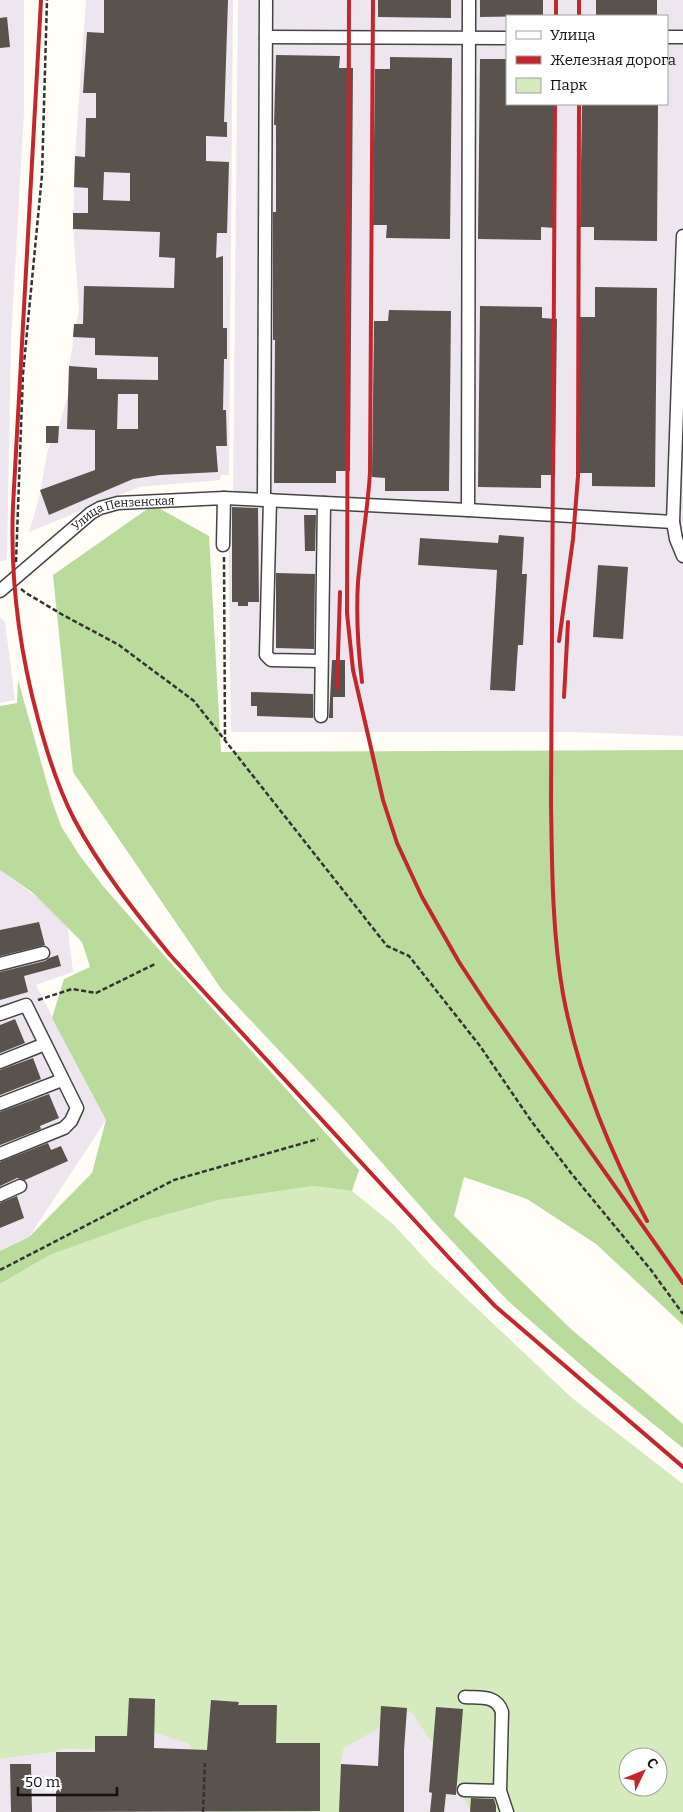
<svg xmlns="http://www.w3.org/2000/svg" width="683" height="1812" viewBox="0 0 683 1812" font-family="Bitter,serif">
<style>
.industrial{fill:#eee6ef;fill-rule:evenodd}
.green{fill:#d5ebbd;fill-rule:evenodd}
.forest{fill:#b9dc9c}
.building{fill:#5a524d;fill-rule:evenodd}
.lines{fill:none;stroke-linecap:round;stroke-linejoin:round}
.minor-casing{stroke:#444;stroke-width:15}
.path{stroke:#333;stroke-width:2.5;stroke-dasharray:5 2.5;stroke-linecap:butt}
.minor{stroke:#fff;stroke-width:12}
.rail{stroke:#c4262e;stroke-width:4}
.labels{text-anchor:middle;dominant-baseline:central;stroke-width:5;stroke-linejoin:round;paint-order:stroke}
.street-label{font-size:12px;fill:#111;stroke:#fff}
</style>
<rect width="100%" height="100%" fill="#fffdf5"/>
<path class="industrial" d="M0,0h24v113l-13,227 -4,220 -7,1z
M86,0h147l-4,475h-8l-1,5 -81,7 -110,45 10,-34 9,-49 12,-26 8,-29 1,-28 10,-57 -6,-82 2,-71z
M238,0h445v736l-111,-4h-341l-3,-218 4,-8 1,-15zM507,16h160v88h-160z
M0,617l5,5 10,78 -15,3z
M0,865l7,10 60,45 6,52 -37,13 70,135 -77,117 -29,14z
M410,1711l36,52 25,49h-128l-2,-48 3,-16z
M150,1731l39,12 18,48 5,21h-212v-53l56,-7 4,-3 42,1z"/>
<path class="green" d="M313,1186l39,5 41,33 38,41 141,133 111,86v328h-212l-25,-49 -36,-52 -66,37 -3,16 2,48h-131l-5,-21 -18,-47 -39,-13 -48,19 -42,-1 -4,3 -56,7v-475l50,-29 97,-35 72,-20zM628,1757h30v30h-30z"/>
<path class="forest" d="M153,505l56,31 12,216 462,-2v575l-87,-81 -69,-45 -63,-22 -10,39 117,113 112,95v24l-94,-76 -82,-72 -72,-77 -96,-109 -117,-124 -149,-218 -20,-197z
M18,680l34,121 9,25 19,30 23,30 65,74 101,110 90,100 -7,21 -39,-5 -94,14 -72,20 -97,35 -50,29v-33l29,-14 63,-64 14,-53 -54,-102 12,-39 26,-12 -8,-25 -49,-49 -33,-23v-164l17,-3z"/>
<path class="building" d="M104,0h124l-4,122h3v15l-21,-1v25l23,1 -2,71h-10l-1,25 7,-2v72h4v31h-3l-1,51h3l1,36h-11l2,26 -58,3 -27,4 -84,36 -9,-25 55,-20v-40l-28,-1 2,-63 28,2v11l61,1v-23l-63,-2v-17l-22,-1 1,-13h9l1,-38 90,2 1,-30 -16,-1 1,-25 -87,-3v-16h15v-25l-14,-1 1,-31 10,1 1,-39h10v-25h-13l4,-61 17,1zM104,172l26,1v28l-27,-1zM118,394h20v35h-21z
M378,0h73v18l-73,-1z
M480,0h63v16l-63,1z
M596,0h61v16h-61z
M7,17l3,30 -10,1v-30z
M276,55l64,1 -1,12h14l-3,403h-14v12h-62l1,-143h-2v-128h3v-87h-2z
M390,57l62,1 -2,181 -64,-1 1,-13h-14l2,-156h15z
M480,59h27v45h49l-1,124 -14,-1v13l-63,-1z
M582,104h76l-1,137 -63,-1v-13h-14z
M595,287l62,1 -2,199 -63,-1v-13h-13l1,-156h15z
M480,306l62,1v11l15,1 -2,156h-14v13l-63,-1z
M389,310l62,1 -2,180h-64v-13l-13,-1 2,-156h14z
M46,426h13l-1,17h-12z
M232,507l26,1 1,94h-11v4h-10v-4h-6z
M304,515h12l-1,36h-10z
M499,535l25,2 -2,37h5l-4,71h-5l-3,46 -25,-1 7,-120 -79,-5 2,-27 78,5z
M598,565l30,2 -5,72 -30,-2z
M276,573l39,1 -1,75 -38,-1z
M332,660h13v37h-12v21h-4z
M251,692l62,2v24l-56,-2v-10h-6z
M39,922l6,23 -45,11v-26z
M58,955l3,11 -37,10 4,16 -28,8v-28l45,-11 4,-3z
M15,1019l10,24 -25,10v-28z
M33,1058l8,21 -41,16v-25z
M49,1094l10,24 -19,8 1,3 -41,16v-33z
M48,1143l3,7 10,-4 7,15 -43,19 -8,-2 -17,8v-24z
M17,1196l7,22 -24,10v-25z
M129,1698l26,1 -1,49 53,2 4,-50 28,2 -1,3h39l-1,38h44v68l-264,1v-60h39v-16h32z
M381,1706l26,2 -3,42v62h-65l2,-48 37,2z
M436,1707l27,2 -7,86 -10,-1 -2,18h-14l2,-19 -3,-1z
M10,1764h21l1,48h-21z
M471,1798l23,1 2,7v6h-26z"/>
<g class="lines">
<defs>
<g id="minor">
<path d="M266,37l241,1"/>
<path d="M667,37h16"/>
<path d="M683,236l-10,286 3,17 7,17"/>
<path d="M224,498l244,12 205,12"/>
<path d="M264,499l2,-499"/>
<path d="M270,500l-4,155 5,5 50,1"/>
<path d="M468,510l1,-510"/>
<path id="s1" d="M0,591l91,-78 9,-5 18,-5 106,-5 -1,47"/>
<path d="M321,716l3,-213"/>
<path d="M0,964l43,-11"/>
<path d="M0,1014l26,-9 51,103 -6,13 -7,7 -64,26"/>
<path d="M0,1062l45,-18"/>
<path d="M0,1104l62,-24"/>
<path d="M0,1195l20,-9"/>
<path d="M465,1697c16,1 32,-2 37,15l-2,79 7,21"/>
<path d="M464,1790l36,1"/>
</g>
</defs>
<use href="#minor" class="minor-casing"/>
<path class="path" d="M224,557l1,182
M16,562l7,-188 19,-199 5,-175
M21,589l5,4 37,22 56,30 75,56 193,245 22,10 71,90 52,76 39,51 80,97 32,44
M38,1000l34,-11 24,4 59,-29
M0,1270l174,-90 144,-41
M203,1812l2,-49"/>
<use href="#minor" class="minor"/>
<path class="rail" d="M41,0l-28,506c-3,73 6,143 25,213 9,34 20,69 36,100 26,49 61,93 96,136l281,305 44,46 188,161
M349,0l-2,613 6,57 30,130 14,43 25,54 37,65 29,44 195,277
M556,16v-16
M579,16v-16
M555,104l-4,698c1,64 1,129 12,192 15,80 46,156 84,227
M559,641l14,-102 5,-63 1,-372
M362,682c-4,-33 -6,-67 -4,-100 3,-37 10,-73 12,-110l3,-472
M337,688l3,-96
M564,697l4,-75"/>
</g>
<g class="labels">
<g class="street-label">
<text stroke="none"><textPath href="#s1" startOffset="151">Улица Пензенская</textPath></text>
</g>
</g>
<rect x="506" y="15" width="162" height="90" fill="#ffffff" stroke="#a0a0a0"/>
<rect x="516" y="31" width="25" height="8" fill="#ffffff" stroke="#a0a0a0"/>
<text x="550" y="40" font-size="15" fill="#111111">Улица</text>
<rect x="516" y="56" width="25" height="8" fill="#c4262e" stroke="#a0a0a0"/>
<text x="550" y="65" font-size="15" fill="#111111">Железная дорога</text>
<rect x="516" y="78" width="25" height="15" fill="#d5ebbd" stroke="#a0a0a0"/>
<text x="550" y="90" font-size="15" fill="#111111">Парк</text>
<g transform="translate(643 1772) rotate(47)"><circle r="24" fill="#ffffff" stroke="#a0a0a0"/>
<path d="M0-4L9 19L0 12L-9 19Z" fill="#c4262e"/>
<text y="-8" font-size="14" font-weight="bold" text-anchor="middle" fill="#111111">С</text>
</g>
<path d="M18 1787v8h99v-8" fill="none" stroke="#111111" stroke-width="2.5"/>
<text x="25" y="1787" font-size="15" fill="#111111" stroke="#ffffff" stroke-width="4" paint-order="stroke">50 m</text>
</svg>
